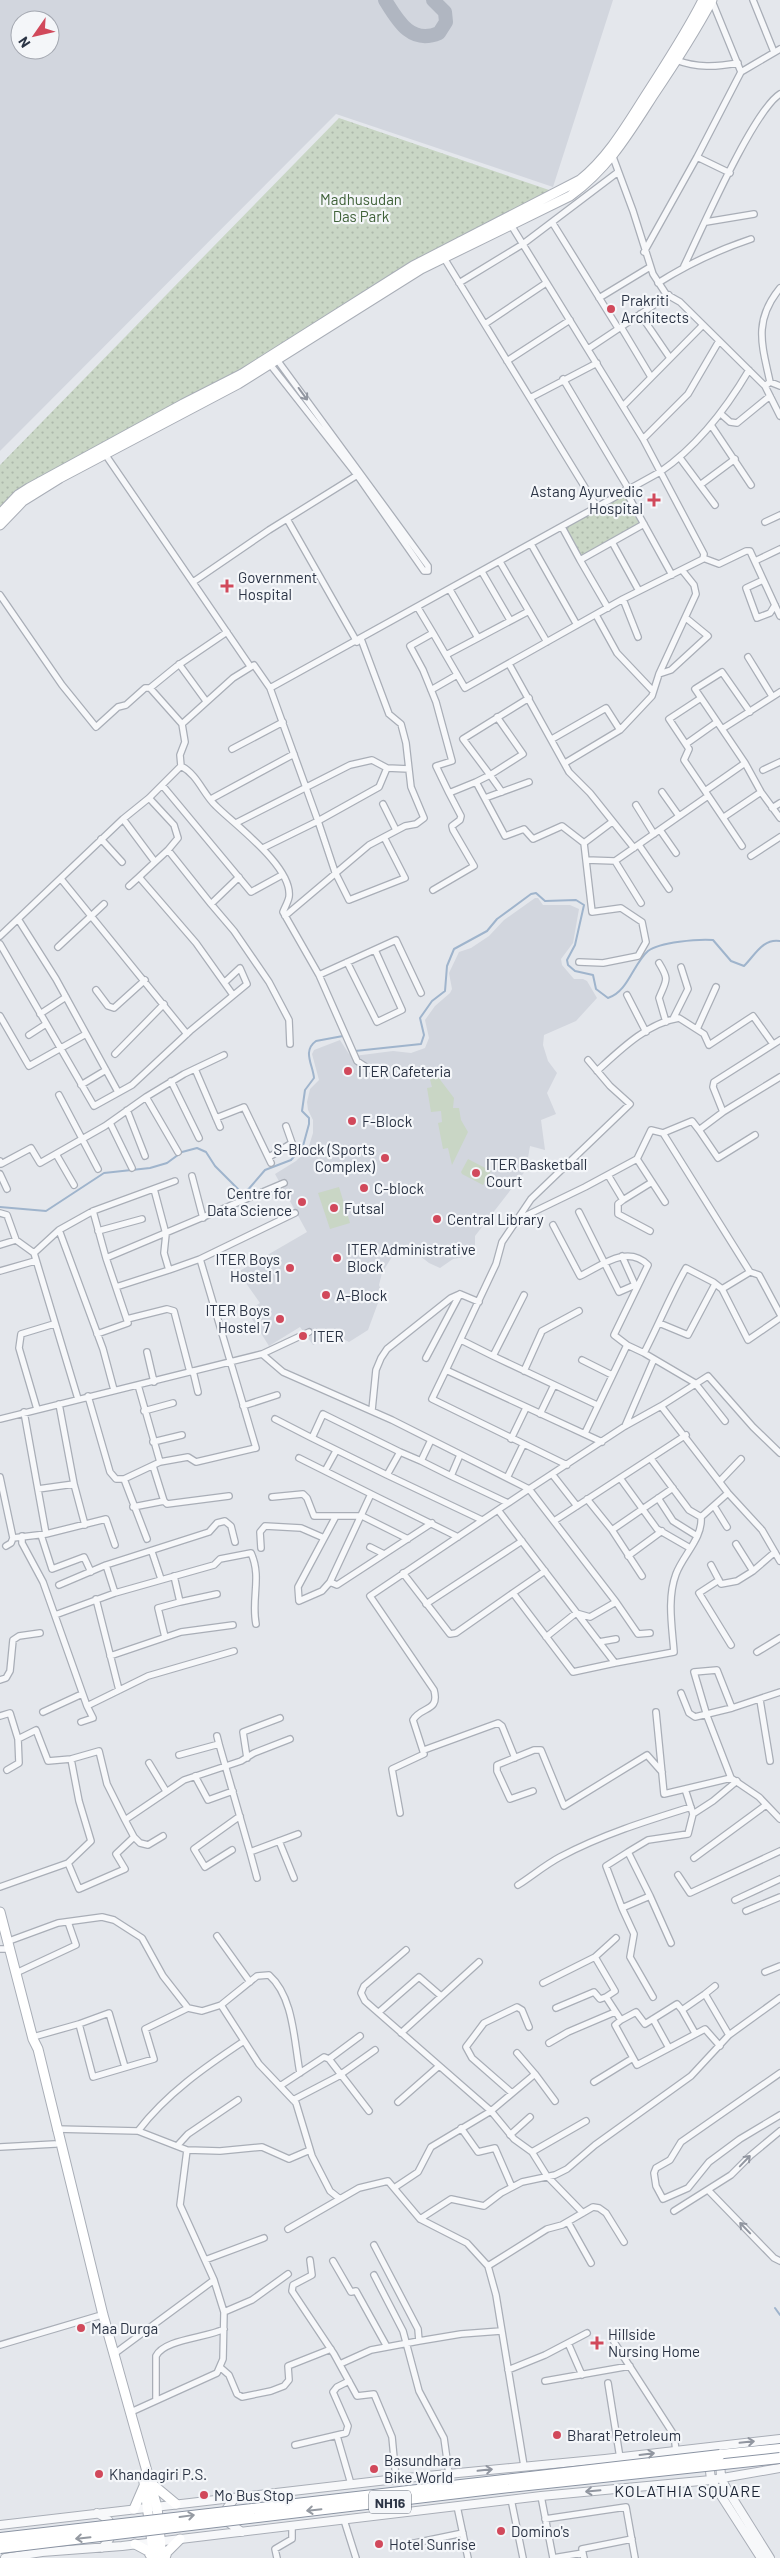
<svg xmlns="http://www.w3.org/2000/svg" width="780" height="2558" viewBox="0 0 780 2558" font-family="Barlow,sans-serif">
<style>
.built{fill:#d2d6de;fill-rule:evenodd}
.green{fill:#c9d6c5}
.park{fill:url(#park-dots)}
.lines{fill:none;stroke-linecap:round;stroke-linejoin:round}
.stream{stroke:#9fb4cc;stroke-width:2}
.taxiway{stroke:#b0b6c1;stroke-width:14}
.minor-casing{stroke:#a9aeb7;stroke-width:8}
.tertiary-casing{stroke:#a9aeb7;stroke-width:10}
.secondary-casing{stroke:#a9aeb7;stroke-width:11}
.trunk-casing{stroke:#8b94a3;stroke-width:12}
.minor{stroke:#f7f8fa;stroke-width:5.5}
.tertiary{stroke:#f7f8fa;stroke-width:8}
.secondary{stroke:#fff;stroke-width:9}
.trunk{stroke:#fff;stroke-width:10}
.trunk-bridge-casing{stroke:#8b94a3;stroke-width:12;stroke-linecap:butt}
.trunk-bridge{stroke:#fff;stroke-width:10}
.oneway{stroke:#9196a0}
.oneway2{stroke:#959aa2}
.poi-dot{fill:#d1495b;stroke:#f4f6f9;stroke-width:2}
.labels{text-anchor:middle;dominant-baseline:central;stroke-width:4.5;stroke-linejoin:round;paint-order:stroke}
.shield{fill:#f4f6f9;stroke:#676e7b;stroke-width:1}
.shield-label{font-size:14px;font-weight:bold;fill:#2b3445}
.park-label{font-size:15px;fill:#3f6138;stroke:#f4f6f9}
.poi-label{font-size:15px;fill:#2b3445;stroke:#f4f6f9;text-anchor:start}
.neighbourhood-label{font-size:16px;letter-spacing:1px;fill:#1d2536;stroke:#f4f6f9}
</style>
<defs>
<pattern id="park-dots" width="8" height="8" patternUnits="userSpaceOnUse" patternTransform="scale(1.25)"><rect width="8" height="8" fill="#c9d6c5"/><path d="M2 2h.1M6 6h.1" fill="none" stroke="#adb8ab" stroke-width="1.8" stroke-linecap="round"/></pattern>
</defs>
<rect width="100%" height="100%" fill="#e4e7ec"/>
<path class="built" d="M0,0h613l-60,187 -217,-73 -336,337zM20,20h30v30h-30z
M535,898h3l5,7h27l9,4 -6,34 -12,16 1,6 12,14h9l4,2 10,17 -21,23 -32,14 -1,10 5,16 9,12 -10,20 9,21 -15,6 4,30 -15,-4 -4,24 -51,66v13l-4,7 -18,3 -13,9 -11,-5 -14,-11 -11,-1 -11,4 -11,18 -3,12 3,7 -14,38 -19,12 -13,-7 -23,10 -13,-18 -31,19 -22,-35 13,-8 -22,-31 69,-40 -32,-58 21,-13 12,-12 5,-16v-13l-5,-10 -1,-8 3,-13 9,-9 -7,-26 2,-4 26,-10 9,14 5,2 39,-5 18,2 14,-5 4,-10 -4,-18 10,-14 15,-13 2,-4 -3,-16 10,-21 12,-4 18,-12 15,-16z"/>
<path class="green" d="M428,1072l7,1 19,25 -1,10h6l2,12 7,12 -16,33 -4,-17 -5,1 -5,-26 4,-1 -1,-11 -10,1 -4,-24 5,-1z
M468,1159l23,12 -8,14 -21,-11 -1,-2z
M339,1187l11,36 -20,6 -12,-36z"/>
<path class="park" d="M339,118l213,73 -552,322v-48z
M625,491l18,33 -62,33 -18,-30z"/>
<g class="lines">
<path class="stream" d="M355,1051l66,-7 3,-9 -4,-17 12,-17 13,-10 2,-25 7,-17 33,-18 10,-12 34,-25 5,-1 9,8 31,-1 8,5 -9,40 -8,15 1,5 7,6 18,4 3,14 12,9c20,-6 25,-34 40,-47 12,-9 50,-12 65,-11l18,21 13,5c11,-11 19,-28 36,-25
M0,1207l46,4 58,-38 46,-5 17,-5 15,-11 15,-4 9,4 9,14 24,24 7,2 19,-22 26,-10 12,-14 6,-22v-6l-7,-7 3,-21 9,-12c-1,-13 -12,-27 2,-37l27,-5
M775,2308l5,7"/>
<path class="taxiway" d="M385,0c13,21 26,45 54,33l7,-11 -1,-10 -12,-12"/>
<defs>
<path id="minor" d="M753,0l21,52
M676,60c21,8 40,7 62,3
M741,72l39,-23
M613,157l20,54 20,63 13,20 14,8 85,84 5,-4 10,4
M697,157l33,16
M552,222l66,106
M706,222l48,-8
M644,252l53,-95 44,-85 -29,-71
M444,258l153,249
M684,266c17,-35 69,-155 96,-172
M459,283l64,-39 95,-72
M658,283c30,-19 60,-33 93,-44
M599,298l51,-31
M640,314l30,44
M485,324l61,-41
M621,327l30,50
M588,349l81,-54
M507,361l63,-41
M269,363l88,112 67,96h4v-5l-153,-209
M563,379l65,109
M770,382c-8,-37 -17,-61 10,-94
M765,386l15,30
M530,398l67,-35
M623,406l80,-81
M721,414l9,8 7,1 33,-27
M711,425l40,60
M643,439l45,-45 31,-53
M105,454l145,212
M680,458l35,47
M700,485l35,-26
M625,490l47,85
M287,519l70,123
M765,522l15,-7
M562,527l18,33 64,-36
M612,542l27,49
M531,544l46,81
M703,558l16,6 27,-13h4l30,65
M580,560l28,48
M755,561l25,-12
M500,562l47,80
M482,572l28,48
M763,580l-17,8 11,30 13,-5 5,-8
M193,582l76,-52 90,-56
M450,590l28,48
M0,595l62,90 34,42 22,-20 8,-2 19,-17h5l32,36
M623,599l15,38
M418,608l15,25 -23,13 13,24 13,32 16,59 -16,5 13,27
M596,615l21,38 36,38
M433,633l32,55 158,-89 80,-40 1,-5 -61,-115 -132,-214
M446,655l83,-44
M748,657l24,39
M179,664l27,37
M509,664l60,108 21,21 44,55
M659,674l37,-80 -2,-9 -12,-15
M150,688l27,-22 50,-34
M270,688l390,-216c38,-26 66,-63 89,-102
M431,690l26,-15
M701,698l-32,21 20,30 -5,11 21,31
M497,717l26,37 -33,21 12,17
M722,729l58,-37
M552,739l54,-31 14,22
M686,744l31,-22
M232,749l51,-27
M565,763l55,-33 32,-34 7,-22 12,-4 37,-34 -22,-18
M745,763l-50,-74 27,-17 28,40
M181,766c17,9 22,28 35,40 19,19 77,61 73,91 -1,5 -4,10 -6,15l36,63 38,86 15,10
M763,770l17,-8
M476,782l14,-7 -27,-36 66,-41
M162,785l89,107 31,-17
M662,792l17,24
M149,798l25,27 4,13 -10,12
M485,798l44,-16
M211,799l83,-45
M383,804l13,26
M636,805l18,29
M772,808l8,-5
M724,817l37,-25
M123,819l32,43 13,-12 43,54
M236,823l114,-58 22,-5 15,8
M660,830l16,23
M384,837l21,41 -56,22 -14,-28 -17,-51 61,-34 8,-19 22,1
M101,839l21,23
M584,843l28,-21
M639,845l30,44
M742,846l-37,-55 40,-28 16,29 19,26
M751,856l29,-19
M586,860l29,1
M155,862l-16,15 57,66 37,52
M239,877l-28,27 23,27 35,51 20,38 1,24
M61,879l126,155
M129,886l10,-9
M433,890l41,-24 -21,-36 -1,-4 8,-6 1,-4 -12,-23 27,-11 29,54 19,-7 9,10 29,-13 22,17 8,69 29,-4 21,14 4,20 -8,14 -35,7 -24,-1
M641,903l-26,-42 93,-65
M285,916l84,-71 36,-19 11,-2 8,-6 -13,-31 -5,-44 -5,-19 -12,-10 -28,-75
M18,919l38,60 62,113
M0,936l123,-117 26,-21 32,-32 -1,-11 5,-13 -3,-18 51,-46 21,-13 16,23 48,133 -55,27
M0,944l94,162 38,-21 58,-54 57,-47 -7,-16 -15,14
M58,947l46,-43
M347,962l30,60 25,-12 -27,-60
M659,963c11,18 7,17 0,35l7,24
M319,975l77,-35 25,53
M96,990l12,16 6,2 31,-28
M627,995l19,37
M40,1014l26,-17
M0,1016l29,50 57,-32
M673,1019l15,-30 -7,-22
M697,1029l19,-42
M29,1035l17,-11
M115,1054l49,-50
M588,1060l22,26 20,18 -99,95 -29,43 -6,22 -50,106 156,72
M195,1069l25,58
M597,1071c23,-21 50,-48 82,-53l25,16 5,11 44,-29 20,28
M171,1081l28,57
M81,1085l25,-15
M59,1095l39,74
M146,1097l38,-23 40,-19
M127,1110l18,46
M723,1112l-10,-25 1,-5 66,-42
M216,1118l28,-11 27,56
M110,1123l22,45
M699,1130l19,28 37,-23
M663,1133l87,139 9,3 21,39
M56,1154l18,31
M269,1157l23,-14 -6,-17
M0,1161l1,3 30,-16 9,15 65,-37 41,-29 32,55
M0,1174l7,15
M608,1175l15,25 -5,4v10l32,17
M192,1176l11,42
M652,1182l13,20
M623,1200l29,-18 -15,-23
M93,1211l13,47 178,-75
M579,1212l40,80 16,-7 -13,-29
M0,1213l7,2 9,25 18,13
M521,1218l64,-31 52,-28 14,-29 12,3 29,-12 7,9 24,-18 57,-35
M553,1225l27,51c21,-10 47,-32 68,-11l-34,70 13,10
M59,1230l44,119 11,41
M98,1231l44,-12
M0,1245l16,-5
M169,1270l31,-11
M0,1271l35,-10
M116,1287l53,-17 -5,-17 2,-19 -12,-45
M722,1289l26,51 32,-22
M127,1319l40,-10 7,2 16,61
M659,1323l29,12 27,-51
M97,1334l31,-11 -22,-65
M461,1340l32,16 31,-61
M147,1352l7,30
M644,1353c15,-29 26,-57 42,-85l27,14 9,7 28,-17
M262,1354l47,-22
M493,1356l104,49
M426,1358l34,-64
M582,1360l30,15
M446,1370l-14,29 135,66
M193,1371l5,21
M524,1371l18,-40 37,-20
M138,1385l22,77 28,-5 8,5 60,-14 -56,-189 95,-46
M88,1396l22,76 6,7h8
M78,1399l-44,-146 25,-23 34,-19 82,-30
M243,1406l34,-11
M661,1406l47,-30 45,51 27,26
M37,1409l-18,-61 2,-14 33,-10
M372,1410l4,-40 5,-12 6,-9 64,-51 9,-4 19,8
M144,1411l29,-8
M24,1412l22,122
M540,1414l14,-29
M0,1419l262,-65 21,18 109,48 137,69 96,-63 36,-20 67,87 34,37 18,31
M275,1419l37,19
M625,1426l29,-67
M585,1433l42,-88 17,8 51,30 30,38
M511,1439l15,-31
M431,1440l-10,21 -21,-9 -13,23 95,45
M153,1442l29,-7
M336,1451l-11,20 46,23
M299,1458l26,13
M651,1459l38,51 12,7 27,-24
M421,1461l30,15 9,-21
M153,1466l11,35 3,3 62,-8
M552,1474l25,32
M387,1475l-75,-37 11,-24 77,38
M451,1476l57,27
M0,1477l13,61 33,-4 60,-15 9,26
M507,1478l16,-33
M620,1478l37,51 33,19
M720,1481l21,-22
M74,1484l11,41
M38,1489l36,-5 -15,-80
M272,1497l31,-3 4,4 7,18h22
M658,1498l15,23 24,15
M587,1499l25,31 30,46
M714,1506l13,21
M133,1507l31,-6
M554,1521l132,-86
M432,1523l-95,62 -7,-3 41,-88 87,43
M612,1530l61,-42
M41,1535l11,34 32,-12 7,15
M22,1536v7l21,39 44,124 61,-30 86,-25
M147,1539l-23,-60 36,-17
M6,1546l5,-3 2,-5
M370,1547l14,7
M261,1548l-1,-16 5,-6 36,2 23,10
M152,1552l9,27
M628,1556l34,-25
M711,1565l10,19 16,-3 16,-10 -17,-27
M753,1571l22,-19
M403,1573l47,61 6,-1 57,-40 60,79 42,-9 -117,-153
M719,1580l-20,13 32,52
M330,1582l-8,9 -23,10 -1,-14 38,-71h26l46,23
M59,1585l47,-20
M115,1593l-9,-28 103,-33 8,-9 8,-2 6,5 4,16
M513,1593l32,-22
M96,1599l23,91
M180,1602l37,-8
M616,1602l22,32 12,-1
M426,1604l96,-63
M55,1615l60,-22 99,-28 6,-6 31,-6c11,24 0,46 5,71
M165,1637l-7,-29 22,-6 -6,-26
M599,1642l17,-3
M757,1652l23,-14
M110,1656l71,-24 52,-7
M615,1663l59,-11c-2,-26 -7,-54 2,-78 7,-19 27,-36 25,-57
M0,1680l6,-2 4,-7 3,-31 6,-4 21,-3
M760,1700l10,61
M732,1708l48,-16
M43,1712l39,-18
M656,1712l8,82 67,-16 -24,-62 -13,-44 23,-2 15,38 -37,9 -6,-4 -8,-20
M0,1716l10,-3 8,26 18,-9 12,31 23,-2 28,-8 8,33 18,36 59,-40 57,-19 13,-8 36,-14
M81,1722l12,-4 -6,-12
M217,1736l2,8
M424,1750l74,-27 4,3 13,32
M179,1755l40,-11 31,108 48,-18
M247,1758l-4,-26 37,-14
M71,1759l8,42 12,40 -23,22 11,26 46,-20 -9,-15 18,-17 -9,-17
M149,1763l17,28
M7,1770l12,-7 -1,-24
M195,1776l13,24 25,-9
M731,1778l28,19 21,22
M533,1791l-23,8 -13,-28v-6l37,-15h7l23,56 83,-51 15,17
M400,1813l-8,-44 32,-15 -11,-34c8,-14 27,-8 21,-30l-64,-94 159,-107 87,113 -26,15 -14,-4 -30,24
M693,1814l20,-13 24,-20
M134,1837l6,6 8,2 15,-9
M279,1841l15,37
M232,1850l-27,17 -11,-18 46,-33
M250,1852l7,26
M694,1858l72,-53
M678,1875l12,18 90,-42
M518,1885c14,-9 27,-20 42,-28 41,-22 86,-36 131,-50
M0,1887l68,-24
M650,1896l21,47
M735,1900l45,-21
M622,1908l-16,-42 22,-14
M746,1911l34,-14
M217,1936l33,46
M616,1938l-21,19 20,34 -9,6 15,23 15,-8 9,12 32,-20 5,6 23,-16 24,41
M9,1941l49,-18 44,-6 12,3 28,18 21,38 25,32 14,3 19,-6 38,59 37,39 16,53 18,35 10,8
M0,1949h10
M765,1972l15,-6
M16,1973l60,-28 -8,-23
M543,1983l52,-26
M705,1994l10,-8
M653,1997l-23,-40 4,-23 -12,-26 28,-12 -22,-44 20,-12 40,-6 5,-20 -8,-25
M221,2005l36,-29 12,-1c25,22 25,67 31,98
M556,2008l38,-16 6,7 6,-2
M682,2010l13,23
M379,2012l40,-35 22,19
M653,2019l16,29
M621,2020l-6,5 22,40 68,-36 15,17
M79,2024l30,-11 16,54
M401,2033l78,-71
M33,2037l46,-13 14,53 61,-18 -9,-30 43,-21
M549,2043l19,-11 47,-20
M517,2053l18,21 -44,37 23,28 18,13 15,24 36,37
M329,2059l31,-23
M780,2073l-99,69 -11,18 -14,8 -2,5 2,13 7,13 25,-11 21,-26 31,-23 40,-24
M535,2074l20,27
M594,2082l39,-24
M280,2086l44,-29 5,2 40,52
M512,2093l-40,-35 -6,-11 18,-24 33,-16 5,3 7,17
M293,2100l44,-23 38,-27
M398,2102l41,-36
M461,2128l17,24 17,-4 17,39
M56,2129l82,2c28,-37 67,-64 106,-90
M138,2131l49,19 33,1 42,-4 27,12 21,-9
M510,2135l20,-18
M177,2146l11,-12 50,-34
M0,2147l55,-3
M532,2152l54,-31
M394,2188l24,-16 13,-25 60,-36 -126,-110 -4,-8 3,-7 42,-36
M709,2191l65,67 6,3
M674,2211l57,-36 19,-19 30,-25
M420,2219l31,-20 33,7 17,-13 21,-11 33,-7 12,-6 28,-24 96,-69 38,-41 51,-37
M568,2222l23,41
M288,2229l71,-41 29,-7 32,38 47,24 21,23 8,29 28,171
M205,2260l59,-22
M310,2260l2,15 -19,10 -1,6 42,63 23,42 17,-2 18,43 4,42
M333,2261l18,31 5,-1 30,54
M488,2266l59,-37 15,-4 31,-18 6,1 7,5 18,29
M374,2275l29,56 16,60 25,47 5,36
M224,2312l28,-12 36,-26
M419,2341l42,-7 40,-3
M614,2342l60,93 2,16
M568,2343l14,32
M0,2345l98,-29
M114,2354l100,-74
M340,2364l31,-14 48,-9 -1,-12 -44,-84
M221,2368l8,7 8,19 5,3 29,-6 13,-5 5,-6 -1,-14 43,-17
M508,2370l37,-15 42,-22
M545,2381l85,-15
M608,2383l12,75
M156,2400v-44c8,-17 51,-18 68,-27
M131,2412l86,-39 6,-14 1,-47 -10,-32 -34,-75 7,-55
M337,2436l14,48
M295,2445l51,-12 2,-7 -15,-34 4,-5 12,-6
M541,2496l12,62
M511,2499l12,59
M457,2506l11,52
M545,2519l81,-12 9,51
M344,2520l12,38
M400,2546l63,-13
M277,2558l-2,-9 17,-10v-14
M553,2558l30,-5
M584,2558l-2,-9 50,-10"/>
<path id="tertiary" d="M720,2461l1,16 4,9 45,72
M709,2462l2,18 50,78
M235,2498l-8,10 -2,9 4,6 13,9
M97,2513c20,9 19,21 5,35
M0,2525l396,-46 209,-20 175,-20
M5,2558l37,-6 80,-6 419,-50 170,-16 69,-12"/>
<path id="secondary" d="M0,514l18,-19 11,-7 154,-84 59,-30 171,-108 167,-86c29,-23 48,-57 68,-88 19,-30 39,-60 55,-92
M0,525l23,-24 37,-23 178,-94 183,-115 149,-73c38,-28 57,-60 82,-99 21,-31 42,-63 60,-97
M0,1912l33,127 5,10 65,266 54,192 5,51
M143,2475l11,83
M152,2484l24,20
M134,2509l10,-23
M135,2544l13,7 4,7
M165,2558l2,-6 13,-13"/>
<path id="trunk" d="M720,2455l60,-6"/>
</defs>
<use href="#minor" class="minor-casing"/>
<use href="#tertiary" class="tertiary-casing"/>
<use href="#secondary" class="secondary-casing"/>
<use href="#trunk" class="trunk-casing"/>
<use href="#minor" class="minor"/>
<use href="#tertiary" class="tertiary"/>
<use href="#secondary" class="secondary"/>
<use href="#trunk" class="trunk"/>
<defs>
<path id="trunk-bridge" d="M0,2538l720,-83
M0,2548l492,-59 288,-31"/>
</defs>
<use href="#trunk-bridge" class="trunk-bridge-casing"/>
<use href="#trunk-bridge" class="trunk-bridge"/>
</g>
<defs><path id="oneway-shaft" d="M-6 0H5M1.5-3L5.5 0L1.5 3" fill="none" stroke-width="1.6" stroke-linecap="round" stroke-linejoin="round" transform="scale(1.25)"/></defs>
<g class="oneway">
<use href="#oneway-shaft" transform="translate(303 394) rotate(54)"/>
<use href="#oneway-shaft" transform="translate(745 2161) rotate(-46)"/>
<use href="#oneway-shaft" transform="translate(745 2228) rotate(-134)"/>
<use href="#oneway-shaft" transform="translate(747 2442) rotate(-6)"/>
<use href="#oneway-shaft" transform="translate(647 2454) rotate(-7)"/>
<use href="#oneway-shaft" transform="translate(485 2470) rotate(-6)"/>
<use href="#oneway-shaft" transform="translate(593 2491) rotate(175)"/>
</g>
<g class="oneway2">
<use href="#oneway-shaft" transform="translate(314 2510) rotate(174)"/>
<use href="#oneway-shaft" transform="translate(187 2516) rotate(-8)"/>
<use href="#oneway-shaft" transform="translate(83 2538) rotate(174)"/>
</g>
<g class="poi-dot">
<circle cx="611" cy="309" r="5"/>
<path d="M651.5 492.5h5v5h5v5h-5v5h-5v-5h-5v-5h5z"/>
<path d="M224.5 578.5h5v5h5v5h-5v5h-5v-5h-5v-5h5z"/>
<circle cx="348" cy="1071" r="5"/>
<circle cx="352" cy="1121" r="5"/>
<circle cx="385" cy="1158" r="5"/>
<circle cx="476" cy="1173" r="5"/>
<circle cx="364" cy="1188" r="5"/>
<circle cx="302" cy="1202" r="5"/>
<circle cx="334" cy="1208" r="5"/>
<circle cx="437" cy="1219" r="5"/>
<circle cx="337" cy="1258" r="5"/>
<circle cx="290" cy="1268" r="5"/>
<circle cx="326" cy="1295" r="5"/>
<circle cx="280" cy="1319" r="5"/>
<circle cx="303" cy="1336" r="5"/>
<circle cx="81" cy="2328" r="5"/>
<path d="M594.5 2335.5h5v5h5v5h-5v5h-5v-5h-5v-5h5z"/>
<circle cx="557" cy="2435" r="5"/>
<circle cx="374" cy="2469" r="5"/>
<circle cx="99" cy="2474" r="5"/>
<circle cx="204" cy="2495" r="5"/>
<circle cx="501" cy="2531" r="5"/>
<circle cx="379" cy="2544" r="5"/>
</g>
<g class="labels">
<rect class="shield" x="369" y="2490.5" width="42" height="23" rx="4"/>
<g class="shield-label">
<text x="390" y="2502">NH16</text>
</g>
<g class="park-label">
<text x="361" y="199">Madhusudan<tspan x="361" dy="17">Das Park</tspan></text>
</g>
<g class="poi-label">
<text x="621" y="300">Prakriti<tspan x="621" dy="17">Architects</tspan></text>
<text x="643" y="491" text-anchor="end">Astang Ayurvedic<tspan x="643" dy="17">Hospital</tspan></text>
<text x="238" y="577">Government<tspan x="238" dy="17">Hospital</tspan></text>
<text x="358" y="1071">ITER Cafeteria</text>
<text x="362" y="1121">F-Block</text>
<text x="375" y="1149" text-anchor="end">S-Block (Sports<tspan x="375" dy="17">Complex)</tspan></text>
<text x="486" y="1164">ITER Basketball<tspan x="486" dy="17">Court</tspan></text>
<text x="374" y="1188">C-block</text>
<text x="292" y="1193" text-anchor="end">Centre for<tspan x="292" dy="17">Data Science</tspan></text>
<text x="344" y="1208">Futsal</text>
<text x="447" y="1219">Central Library</text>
<text x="347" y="1249">ITER Administrative<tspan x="347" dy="17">Block</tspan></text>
<text x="280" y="1259" text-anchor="end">ITER Boys<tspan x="280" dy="17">Hostel 1</tspan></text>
<text x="336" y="1295">A-Block</text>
<text x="270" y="1310" text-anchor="end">ITER Boys<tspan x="270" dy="17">Hostel 7</tspan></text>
<text x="313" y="1336">ITER</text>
<text x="91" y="2328">Maa Durga</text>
<text x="608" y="2334">Hillside<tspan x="608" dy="17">Nursing Home</tspan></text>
<text x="567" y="2435">Bharat Petroleum</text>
<text x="384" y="2460">Basundhara<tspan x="384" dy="17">Bike World</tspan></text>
<text x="109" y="2474">Khandagiri P.S.</text>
<text x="214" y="2495">Mo Bus Stop</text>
<text x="511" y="2531">Domino's</text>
<text x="389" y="2544">Hotel Sunrise</text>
</g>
<g class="neighbourhood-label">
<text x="688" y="2490">KOLATHIA SQUARE</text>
</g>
</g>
<g transform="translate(35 35) rotate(236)"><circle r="24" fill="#f4f6f9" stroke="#a4a8b1"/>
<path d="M0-4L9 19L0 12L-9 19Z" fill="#d1495b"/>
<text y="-8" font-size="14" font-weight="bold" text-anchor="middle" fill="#2b3445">N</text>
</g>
</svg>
